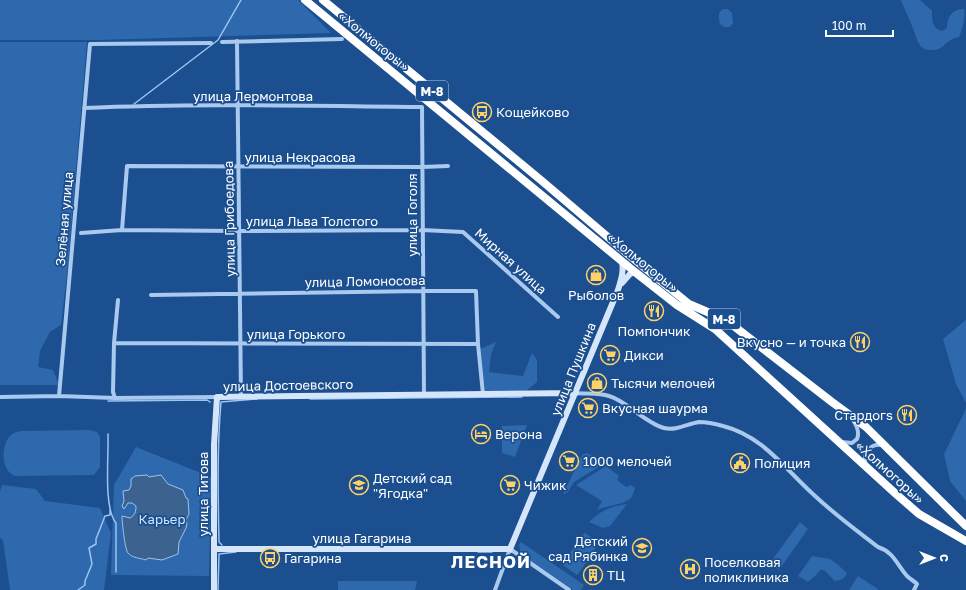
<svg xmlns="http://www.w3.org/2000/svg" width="966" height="590" viewBox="0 0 966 590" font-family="'Golos Text',sans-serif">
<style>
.green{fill:#2e69ad}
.water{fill:#3c6290;stroke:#9cc4f0}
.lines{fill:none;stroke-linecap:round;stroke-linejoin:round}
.stream{stroke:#9cc4f0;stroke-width:1.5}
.street{stroke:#a9c9ee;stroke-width:4}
.secondary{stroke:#d6e6fa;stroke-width:6}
.highway{stroke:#fff;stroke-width:8}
.labels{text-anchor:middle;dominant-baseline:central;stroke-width:3.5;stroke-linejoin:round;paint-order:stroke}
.shield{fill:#1b4f8f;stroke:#bbcadd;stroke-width:1}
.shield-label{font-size:12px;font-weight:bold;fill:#fff}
.street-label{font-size:13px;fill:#fff;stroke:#1b4f8f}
.poi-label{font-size:13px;fill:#fff;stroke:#1b4f8f;text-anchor:start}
.park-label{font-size:13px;fill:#cfe3fa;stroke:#1b4f8f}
.district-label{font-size:17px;font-weight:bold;letter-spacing:1px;fill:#fff;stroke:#1b4f8f}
</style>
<rect width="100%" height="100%" fill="#1b4f8f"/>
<path class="green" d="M0,0h298l33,33 -234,7h-97z
M901,0h19l12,11c0,10 0,17 10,20l5,-3c0,-11 5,-19 17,-19 2,6 -2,23 -5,28 -4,1 -8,2 -11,5 -4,2 -5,6 -10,7 -21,5 -20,-10 -26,-23 -3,-9 -8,-17 -11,-26z
M723,9h5l4,4 1,10 -3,4h-6l-4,-3c-2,-6 -2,-12 3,-15z
M0,42h87l-20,233 -6,50 -11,7 -10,19 -2,16 15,3 6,15h-59z
M966,320v83l-10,-19 -13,-45z
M496,342l-5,13 -2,17 34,4 9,-23 5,7v22l-11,9h-41l-5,-42z
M966,409v92l-16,-20 -6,-27z
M527,425l-12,32 -13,-4v-27z
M90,430l7,2 3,5v30l-6,8 -80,1c-2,-2 -6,-4 -7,-7 -6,-9 -4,-28 5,-35 3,-2 6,-2 9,-3z
M136,447l75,30 -2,99 -98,-1 3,-90z
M587,453l18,10 -31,19 -7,11 -4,1 19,-39z
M606,466l13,10 -2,4 9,7 5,-2 4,3c-1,3 -2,7 -4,10 -5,6 -25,8 -34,12l5,-9 -26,-16z
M2,485l34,4 9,12 55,7 11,25 -7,57h-94l-7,-50 -3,-2v-46z
M627,504l-17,22 -7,2 -14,-6c11,-11 22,-16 38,-18z
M800,522l8,7 -29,41 -9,-7z
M585,533l12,8 2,2 -20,30 -2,2 -14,-10v-2l19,-28z
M521,542l63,43 -3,5h-8l-52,-36 -2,-9z
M812,556l18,3 7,5 10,9c-3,6 -5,7 -12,8l-11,-11h-4l-4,5 -8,7 -10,-6z
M858,576l20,13 -1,1h-28z
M338,581h79l-2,9h-77z"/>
<path class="water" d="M147,475l2,2 12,-2 7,9 15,6 3,8 2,1 1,15 -3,6 1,4 -1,4 -7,14 -1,12 -16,6 -14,-2 -2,2c-6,-2 -14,-2 -18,-7 -3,-3 -6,-31 -6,-37l8,2c5,-3 6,-6 6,-12l-4,-3h-4l-4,6 -2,-3 2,-5 -1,-10 6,-1 2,-4v-7l4,-3z"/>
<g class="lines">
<path class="stream" d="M134,104l84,-64 23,-40
M310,399l212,-2
M108,401l99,-1 3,2
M108,434c1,21 -5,73 8,89v49
M222,545l-3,-3c-1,-47 -2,-94 2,-140l36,-3
M478,552h14
M78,590l7,-5v-4l7,-17 -3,-16 7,-4v-5l9,-23 5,-1v-5
M218,590l1,-36 17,-2"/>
<path class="street" d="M237,41l4,356
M222,42l120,-3
M84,108c113,-5 226,-2 338,-1l2,288
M122,230l5,-64 295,1 26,-1
M81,233l41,-3 116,1 184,-1 41,2 95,85
M151,295l272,-4h53l2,53 5,50
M114,343l364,1
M576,393c10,1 23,0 33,3 18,5 36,27 55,32 12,3 23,-4 35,-6 7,0 17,2 24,4 40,10 62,43 91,69 20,19 42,35 64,52 16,5 19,18 29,29 3,3 7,5 10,8l-3,6
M59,396l31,-352 121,-1
M0,397l59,-1 56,2 102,-1
M115,398l-2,-6 1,-49 4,-43
M842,442l10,1 5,-4c3,-7 0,-13 -4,-19
M866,465c-4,-12 4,-22 17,-20
M495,590l15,-41 59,41"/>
<path class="secondary" d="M622,283l8,-9 5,-2
M214,549h296l108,-259c3,-10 6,-19 4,-29
M214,590v-145l3,-48 359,-4"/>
<path class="highway" d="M305,0l330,272 42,33 38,24 181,165 23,20 47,27
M323,0l219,181 87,74 60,49 37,16 106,82 34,25 100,99"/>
</g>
<defs>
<symbol id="bus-ring" viewBox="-11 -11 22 22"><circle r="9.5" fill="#1b4f8f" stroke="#ffd166" stroke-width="1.5"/><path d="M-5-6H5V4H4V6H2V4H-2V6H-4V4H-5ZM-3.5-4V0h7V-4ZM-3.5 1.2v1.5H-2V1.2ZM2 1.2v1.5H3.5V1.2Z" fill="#ffd166"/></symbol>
<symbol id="shop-ring" viewBox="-11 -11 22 22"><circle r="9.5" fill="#1b4f8f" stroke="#ffd166" stroke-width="1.5"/><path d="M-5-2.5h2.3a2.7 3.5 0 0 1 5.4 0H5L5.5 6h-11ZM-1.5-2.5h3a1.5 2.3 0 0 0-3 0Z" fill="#ffd166"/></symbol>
<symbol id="restaurant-ring" viewBox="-11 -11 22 22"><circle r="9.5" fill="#1b4f8f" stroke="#ffd166" stroke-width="1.5"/><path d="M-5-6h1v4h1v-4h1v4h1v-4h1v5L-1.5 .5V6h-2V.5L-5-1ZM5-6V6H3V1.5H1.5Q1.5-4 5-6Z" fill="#ffd166"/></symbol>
<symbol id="supermarket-ring" viewBox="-11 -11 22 22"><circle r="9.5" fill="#1b4f8f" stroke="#ffd166" stroke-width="1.5"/><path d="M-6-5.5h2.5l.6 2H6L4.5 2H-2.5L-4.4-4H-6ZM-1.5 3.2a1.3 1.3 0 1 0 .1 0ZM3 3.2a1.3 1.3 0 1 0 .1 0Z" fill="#ffd166"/></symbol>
<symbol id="hotel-ring" viewBox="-11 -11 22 22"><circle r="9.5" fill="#1b4f8f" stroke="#ffd166" stroke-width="1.5"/><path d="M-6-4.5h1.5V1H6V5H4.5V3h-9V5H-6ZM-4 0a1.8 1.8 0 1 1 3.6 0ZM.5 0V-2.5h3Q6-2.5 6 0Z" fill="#ffd166"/></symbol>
<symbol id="civic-ring" viewBox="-11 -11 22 22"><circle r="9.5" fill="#1b4f8f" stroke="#ffd166" stroke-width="1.5"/><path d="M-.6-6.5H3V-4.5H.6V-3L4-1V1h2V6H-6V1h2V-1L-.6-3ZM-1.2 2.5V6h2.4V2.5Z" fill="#ffd166"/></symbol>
<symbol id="school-ring" viewBox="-11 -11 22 22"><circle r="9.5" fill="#1b4f8f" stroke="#ffd166" stroke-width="1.5"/><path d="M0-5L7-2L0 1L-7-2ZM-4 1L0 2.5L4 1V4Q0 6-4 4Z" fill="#ffd166"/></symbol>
<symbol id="hospital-ring" viewBox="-11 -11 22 22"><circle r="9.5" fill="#1b4f8f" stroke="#ffd166" stroke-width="1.5"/><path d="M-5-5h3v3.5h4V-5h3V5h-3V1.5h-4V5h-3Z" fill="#ffd166"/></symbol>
<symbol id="building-ring" viewBox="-11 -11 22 22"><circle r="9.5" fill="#1b4f8f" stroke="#ffd166" stroke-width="1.5"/><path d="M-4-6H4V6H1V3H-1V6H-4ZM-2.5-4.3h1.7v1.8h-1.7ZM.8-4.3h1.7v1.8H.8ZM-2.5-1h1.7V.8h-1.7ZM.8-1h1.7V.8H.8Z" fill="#ffd166"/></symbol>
</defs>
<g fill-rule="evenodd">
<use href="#bus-ring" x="471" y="101" width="22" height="22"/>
<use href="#shop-ring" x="585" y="264" width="22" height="22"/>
<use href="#restaurant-ring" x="643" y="300" width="22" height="22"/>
<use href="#restaurant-ring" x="849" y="331" width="22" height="22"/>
<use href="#supermarket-ring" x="599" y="344" width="22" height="22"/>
<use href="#shop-ring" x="586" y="372" width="22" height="22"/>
<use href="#supermarket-ring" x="577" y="397" width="22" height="22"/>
<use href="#restaurant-ring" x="896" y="404" width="22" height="22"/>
<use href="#hotel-ring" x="470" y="423" width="22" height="22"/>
<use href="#supermarket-ring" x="558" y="450" width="22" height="22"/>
<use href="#civic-ring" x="729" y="452" width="22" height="22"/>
<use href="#school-ring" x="348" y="474" width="22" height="22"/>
<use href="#supermarket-ring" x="499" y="474" width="22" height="22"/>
<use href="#school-ring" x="631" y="537" width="22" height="22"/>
<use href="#bus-ring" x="259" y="547" width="22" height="22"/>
<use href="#hospital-ring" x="679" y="558" width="22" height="22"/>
<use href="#building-ring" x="582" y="564" width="22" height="22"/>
</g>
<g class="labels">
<g class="shield">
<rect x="416" y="81" width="32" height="20" rx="3"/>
<rect x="708" y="309" width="32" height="20" rx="3"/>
</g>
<g class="shield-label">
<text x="432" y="91">М-8</text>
<text x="724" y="319">М-8</text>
</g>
<g class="street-label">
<text transform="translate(374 41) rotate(39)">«Холмогоры»</text>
<text x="253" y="96">улица Лермонтова</text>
<text x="300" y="157">улица Некрасова</text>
<text transform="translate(412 215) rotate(-90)">улица Гоголя</text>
<text transform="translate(64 219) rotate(-85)">Зелёная улица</text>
<text transform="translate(229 219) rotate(-91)">улица Грибоедова</text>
<text x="312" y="221">улица Льва Толстого</text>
<text transform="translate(511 261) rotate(42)">Мирная улица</text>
<text transform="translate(643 262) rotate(39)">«Холмогоры»</text>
<text transform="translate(365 281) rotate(-1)">улица Ломоносова</text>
<text x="296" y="334">улица Горького</text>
<text transform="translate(573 369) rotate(-68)">улица Пушкина</text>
<text transform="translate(288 385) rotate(-1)">улица Достоевского</text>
<text transform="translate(890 472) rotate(42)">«Холмогоры»</text>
<text transform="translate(203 494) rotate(-90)">улица Титова</text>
<text x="362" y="538">улица Гагарина</text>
</g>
<g class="poi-label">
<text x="496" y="112">Кощейково</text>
<text x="596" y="295" text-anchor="middle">Рыболов</text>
<text x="654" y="331" text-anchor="middle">Помпончик</text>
<text x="846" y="342" text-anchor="end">Вкусно — и точка</text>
<text x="624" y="355">Дикси</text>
<text x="611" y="383">Тысячи мелочей</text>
<text x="602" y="408">Вкусная шаурма</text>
<text x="893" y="415" text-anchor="end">Стардогs</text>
<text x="495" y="434">Верона</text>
<text x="583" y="461">1000 мелочей</text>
<text x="754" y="463">Полиция</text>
<text x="373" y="478">Детский сад<tspan x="373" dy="15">"Ягодка"</tspan></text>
<text x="524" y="485">Чижик</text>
<text x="628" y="541" text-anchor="end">Детский<tspan x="628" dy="15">сад Рябинка</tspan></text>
<text x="284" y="558">Гагарина</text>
<text x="704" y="562">Поселковая<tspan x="704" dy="15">поликлиника</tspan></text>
<text x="607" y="575">ТЦ</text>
</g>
<g class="park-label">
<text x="162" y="519">Карьер</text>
</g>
<g class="district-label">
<text x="491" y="561">ЛЕСНОЙ</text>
</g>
</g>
<g transform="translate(934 558) rotate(90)" stroke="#1b4f8f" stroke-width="3" paint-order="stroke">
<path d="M0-3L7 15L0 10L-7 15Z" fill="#ffffff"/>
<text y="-6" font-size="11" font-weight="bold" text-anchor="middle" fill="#ffffff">С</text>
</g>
<path d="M826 30v6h67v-6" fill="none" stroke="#ffffff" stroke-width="2"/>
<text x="832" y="30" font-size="12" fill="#ffffff" stroke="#1b4f8f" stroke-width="3" paint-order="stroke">100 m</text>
</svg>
